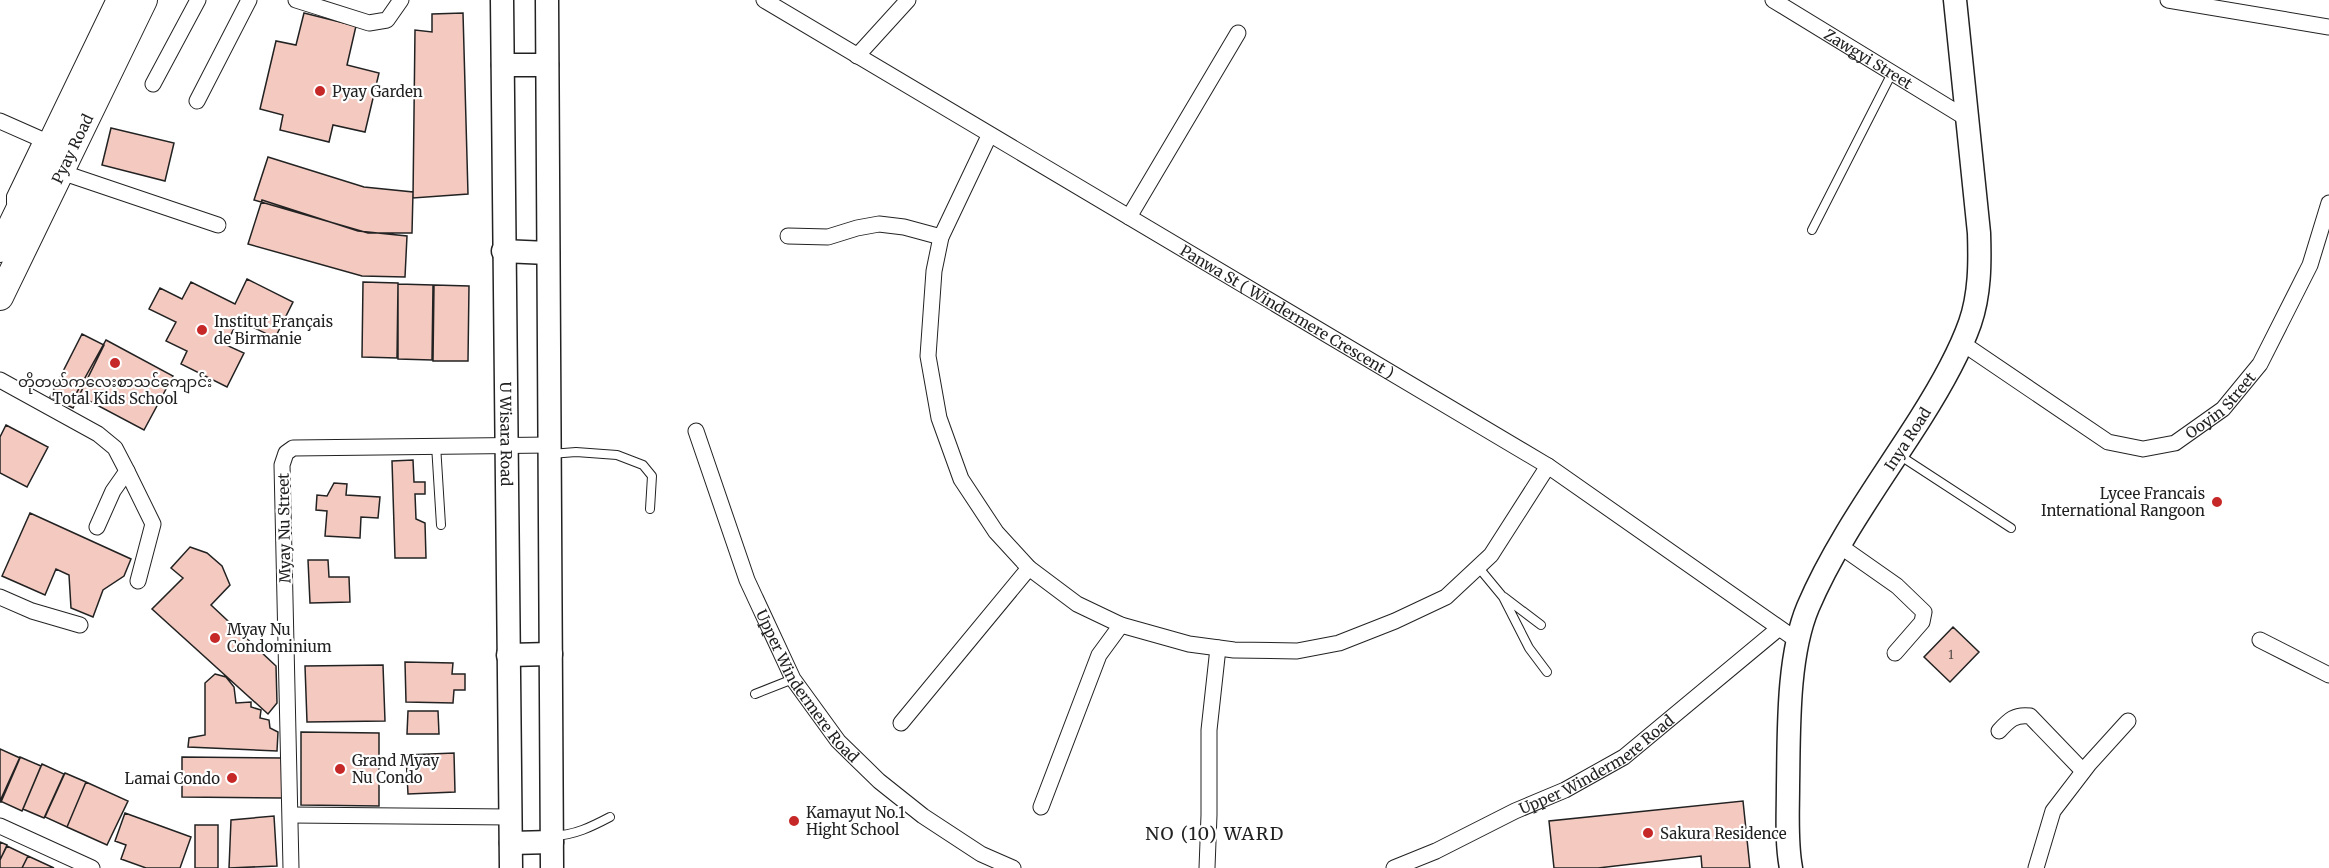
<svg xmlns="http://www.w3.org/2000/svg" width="2329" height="868" viewBox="0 0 2329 868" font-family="Merriweather,'Noto Sans Myanmar',serif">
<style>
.building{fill:#f3c9c0;stroke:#222;stroke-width:1.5}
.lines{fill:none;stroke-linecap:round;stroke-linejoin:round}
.service-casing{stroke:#222;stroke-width:10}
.minor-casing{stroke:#222;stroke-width:17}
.secondary-casing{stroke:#222;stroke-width:25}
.trunk-casing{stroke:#222;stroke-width:28}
.service{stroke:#fff;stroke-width:8}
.minor{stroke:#fff;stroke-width:15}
.secondary{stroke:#fff;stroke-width:22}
.trunk{stroke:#fff;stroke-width:26}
.poi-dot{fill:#c62828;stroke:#fff;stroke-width:2}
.labels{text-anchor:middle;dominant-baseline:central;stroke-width:4.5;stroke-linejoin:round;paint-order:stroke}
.number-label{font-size:12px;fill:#564c4a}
.street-label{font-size:15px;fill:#222;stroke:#fff}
.poi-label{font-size:15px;fill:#222;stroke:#fff;text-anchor:start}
.quarter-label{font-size:18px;letter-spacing:1.5px;fill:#222;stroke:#fff}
</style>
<rect width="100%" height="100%" fill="#fff"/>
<path class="building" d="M304,13l52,13 -9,39 32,8 -14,59 -32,-7 -4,17 -49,-12 3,-15 -23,-6 16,-68 20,4z
M463,13l5,181 -55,4 2,-168 17,2v-18z
M111,128l63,15 -9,38 -63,-16z
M268,157l96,30 49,5 -1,41h-44l-114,-33z
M262,200l96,31 49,5 -2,41 -43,-1 -114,-32z
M247,279l46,23 -18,36 -37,-18 -12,25 18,8 -17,34 -46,-23 6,-13 -21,-10 10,-19 -27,-13 11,-21 22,11 9,-17 44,22z
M363,282l35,1 -1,75 -35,-1z
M398,284l35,1 -1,75 -34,-1z
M434,285l35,1 -1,75h-35z
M82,334l22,11 -31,63 -23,-11z
M106,340l67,36 -29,54 -68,-36z
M6,425l42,22 -21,40 -27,-14v-36z
M413,460l1,22h11v12h-10l1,25 9,4 1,35h-31l-3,-97z
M334,483l13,1 -1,11 34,2 -2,21 -17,-1 -1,21 -35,-2 2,-25 -11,-1 1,-15 10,1z
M30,513l101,46 -7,17 -21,14 -10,27 -22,-9 -2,-33 -13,-6 -11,26 -43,-19z
M190,547l17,6 15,13 8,19 -19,20 65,61 1,37 -9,11 -116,-105 31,-31 -12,-10z
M308,560h20l1,17h20l1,25 -40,1z
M1953,627l26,25 -29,30 -26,-25z
M405,662l48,1 -1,11h13v16h-11l-1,13 -47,-1z
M383,665l2,56 -78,1 -2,-56z
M215,674l11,3 8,10 2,16 15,-1v5l10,3 -1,8 9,2 1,8 8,4 -1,19 -89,-4 1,-9 16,-3v-52z
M408,711h30l1,23h-32z
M301,732l78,1v73l-78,-1z
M0,749l20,9 -19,44h-1z
M454,753l1,39 -47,2 -2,-39z
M20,757l21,9 -19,45 -22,-10z
M182,757l100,1v40l-100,-1z
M42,764l22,10 -20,44 -21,-9z
M65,773l21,9 -19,45 -22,-10z
M86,782l42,19 -21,44 -40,-18z
M1743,801l7,67h-48l-1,-12 -103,12h-44l-5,-47z
M125,813l66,24 -11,31h-34l-25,-9 5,-14 -11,-4z
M274,816l3,50 -48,2 2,-48z
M195,825h23v43h-23z
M0,842l7,3 -7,15z
M7,846l21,10 -6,12h-22v-8z
M28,856l26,12h-32z"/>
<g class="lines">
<defs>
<path id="service" d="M15,205l-4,-2v-7l25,-52 9,-1
M1812,230l80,-157
M436,445l5,80
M551,454l25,-2 41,3 26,10 9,11 -2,33
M1899,455l112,73
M1479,568l24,29 26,51 18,24
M1504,597l37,28
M755,694l38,-15
M553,836c22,-1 38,-9 57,-19"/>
<g id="minor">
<path d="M296,0l73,23 18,-3 14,-20"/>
<path id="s1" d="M764,0l784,466 250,175"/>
<path id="s2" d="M1773,0l193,118"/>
<path d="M2168,0l161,27"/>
<path d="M857,56l51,-56"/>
<path d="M153,84l45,-84"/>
<path d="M197,101l52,-101"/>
<path d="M0,121l52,23"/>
<path d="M989,136l-48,101 -7,34 -6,85 11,62 22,61 35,53 33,36 48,36 44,21 68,19 45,6 63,1 42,-8 56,-22 51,-24 45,-42 57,-89"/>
<path d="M61,172l157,53"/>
<path d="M1129,217l109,-184"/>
<path d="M788,236l40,1 29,-9 22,-4 25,3 37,10"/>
<path id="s3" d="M1962,343l146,99 35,7 32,-6 48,-34 37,-45 50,-99 19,-62"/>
<path d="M0,380l98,54 17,14 12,23 -14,20 -16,36"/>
<path id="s4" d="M696,431l51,149 46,99 45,62 41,40 44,35 58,38 32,14"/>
<path d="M127,471l26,53 -15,57"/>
<path d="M1840,546l57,40 27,26 -2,10 -27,31"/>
<path d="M0,597l32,14 48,14"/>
<path d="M2260,640l69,35"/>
<path d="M901,723l128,-155"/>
<path d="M1999,731c10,-11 16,-17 31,-15l53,55"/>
<path d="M1041,807l58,-152 22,-30"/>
<path d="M291,815l220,2"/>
<path d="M0,826l92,42"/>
<path d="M291,868l-9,-403 4,-12 7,-5 256,-3"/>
<path d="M1207,868l2,-53v-85l9,-82"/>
<path id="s5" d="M1394,868l42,-17 79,-40 50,-21 59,-33 154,-128"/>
<path d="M2036,868l17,-57 36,-47 39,-43"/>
</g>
<g id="secondary">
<path id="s6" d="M502,0l9,868"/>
<path d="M547,0l5,868"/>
<path d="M503,65h44"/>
<path d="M503,251l45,2"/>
<path d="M508,655l43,-1"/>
<path d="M511,843l41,-1"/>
<path id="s7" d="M1791,868c-5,-26 -3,-55 -3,-82 1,-54 -1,-129 20,-179 28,-66 74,-128 112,-188 19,-30 38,-62 50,-96 10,-29 10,-60 9,-90l-24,-233"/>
</g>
<g id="trunk">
<path d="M0,249l120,-249"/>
<path id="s8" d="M0,297l144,-297"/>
</g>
</defs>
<use href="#service" class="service-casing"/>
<use href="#minor" class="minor-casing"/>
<use href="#secondary" class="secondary-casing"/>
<use href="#trunk" class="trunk-casing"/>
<use href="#service" class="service"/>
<use href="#minor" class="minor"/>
<use href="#secondary" class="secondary"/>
<use href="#trunk" class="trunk"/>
</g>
<g class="poi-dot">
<circle cx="320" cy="91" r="6"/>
<circle cx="202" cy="330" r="6"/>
<circle cx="115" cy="363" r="6"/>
<circle cx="2217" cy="502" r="6"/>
<circle cx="215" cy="638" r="6"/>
<circle cx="340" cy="769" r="6"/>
<circle cx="232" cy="778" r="6"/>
<circle cx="794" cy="821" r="6"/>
<circle cx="1648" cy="833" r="6"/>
</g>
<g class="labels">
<g class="number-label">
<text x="1951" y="654">1</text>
</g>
<g class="street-label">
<text stroke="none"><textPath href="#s2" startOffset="112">Zawgyi Street</textPath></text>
<text stroke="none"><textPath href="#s8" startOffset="165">Pyay Road</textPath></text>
<text stroke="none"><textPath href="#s1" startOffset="609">Panwa St ( Windermere Crescent )</textPath></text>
<text stroke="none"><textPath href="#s3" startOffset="304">Ooyin Street</textPath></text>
<text stroke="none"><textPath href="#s6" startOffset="434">U Wisara Road</textPath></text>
<text stroke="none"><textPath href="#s7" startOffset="459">Inya Road</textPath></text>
<text transform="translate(284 528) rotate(-91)">Myay Nu Street</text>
<text stroke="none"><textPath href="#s4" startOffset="280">Upper Windermere Road</textPath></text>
<text stroke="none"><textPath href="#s5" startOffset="228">Upper Windermere Road</textPath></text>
</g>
<g class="poi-label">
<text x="332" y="91">Pyay Garden</text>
<text x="214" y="321">Institut Français<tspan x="214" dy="17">de Birmanie</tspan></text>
<text x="115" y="381" text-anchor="middle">တိုတယ်ကလေးစာသင်ကျောင်း<tspan x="115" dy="17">Total Kids School</tspan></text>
<text x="2205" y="493" text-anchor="end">Lycee Francais<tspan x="2205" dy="17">International Rangoon</tspan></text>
<text x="227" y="629">Myay Nu<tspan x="227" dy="17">Condominium</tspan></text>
<text x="352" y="760">Grand Myay<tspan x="352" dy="17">Nu Condo</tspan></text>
<text x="220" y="778" text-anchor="end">Lamai Condo</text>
<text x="806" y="812">Kamayut No.1<tspan x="806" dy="17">Hight School</tspan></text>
<text x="1660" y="833">Sakura Residence</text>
</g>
<g class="quarter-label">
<text x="1215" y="833">NO (10) WARD</text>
</g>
</g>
</svg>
